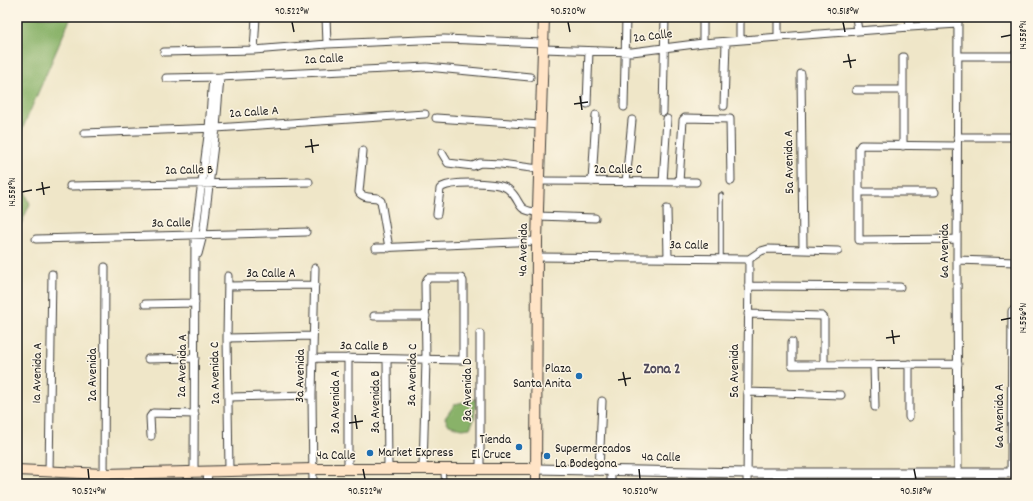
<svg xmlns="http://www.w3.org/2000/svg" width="1033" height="501" viewBox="0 0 1033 501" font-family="Dekko,sans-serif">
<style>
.forest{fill:#89b269;stroke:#526742}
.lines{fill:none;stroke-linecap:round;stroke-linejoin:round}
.service-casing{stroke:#3c3a36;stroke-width:5.5}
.minor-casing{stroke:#3c3a36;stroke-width:9}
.tertiary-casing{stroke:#3c3a36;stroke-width:11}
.secondary-casing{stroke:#3c3a36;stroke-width:12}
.service{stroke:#fff;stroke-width:3.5}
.minor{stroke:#fff;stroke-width:7}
.tertiary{stroke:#fff;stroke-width:9}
.secondary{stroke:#ffe4c6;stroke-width:10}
.ticks{fill:none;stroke:#1c1c1c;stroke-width:1.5}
.poi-dot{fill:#1f6fb2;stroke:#fcf5e5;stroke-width:1.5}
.labels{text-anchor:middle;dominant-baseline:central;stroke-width:3;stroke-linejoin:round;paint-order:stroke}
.street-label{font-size:13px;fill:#1c1c1c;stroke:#fcf5e5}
.poi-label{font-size:13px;fill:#1c1c1c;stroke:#fcf5e5;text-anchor:end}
.quarter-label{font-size:15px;font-weight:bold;fill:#4e495a;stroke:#fcf5e5}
.neatline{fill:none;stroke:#1c1c1c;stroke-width:1.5}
.ticks-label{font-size:10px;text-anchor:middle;fill:#1c1c1c}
</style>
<rect width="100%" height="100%" fill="#fcf5e5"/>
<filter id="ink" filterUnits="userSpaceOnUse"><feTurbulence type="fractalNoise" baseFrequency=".025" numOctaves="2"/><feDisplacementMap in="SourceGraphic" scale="8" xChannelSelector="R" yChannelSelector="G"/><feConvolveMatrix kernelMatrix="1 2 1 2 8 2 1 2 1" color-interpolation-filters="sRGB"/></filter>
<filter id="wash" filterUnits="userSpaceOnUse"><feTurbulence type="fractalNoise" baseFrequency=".012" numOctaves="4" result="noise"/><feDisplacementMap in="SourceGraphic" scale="16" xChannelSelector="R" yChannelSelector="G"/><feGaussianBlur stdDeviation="0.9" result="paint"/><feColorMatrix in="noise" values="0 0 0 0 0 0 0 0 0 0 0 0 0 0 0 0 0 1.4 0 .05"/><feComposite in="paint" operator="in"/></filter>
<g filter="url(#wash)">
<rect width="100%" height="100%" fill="#efe6c8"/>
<path class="forest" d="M17,17h54l-50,115h-4z
M17,171l13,33 -13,29z
M476,399l-2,20 -4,9 -8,1 -13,-4 -4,-7 10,-14z"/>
</g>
<g filter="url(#ink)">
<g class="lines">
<defs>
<path id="service" d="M721,195v63
M443,470l1,14"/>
<path id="minor" d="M326,17l1,27
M740,17v23
M856,17l2,14
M909,17l1,10
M778,37v-20
M703,43v-26
M543,49l89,3 71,-9 207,-16 48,-3
M254,50l2,-33
M164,52l90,-2 73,-6 117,-5 99,4
M958,56h58
M903,57v89
M801,74l2,176
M166,78l54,-1 207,-10 103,10
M856,90h47
M587,104l2,-53
M724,106l2,-64
M624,107l2,-90
M663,112l2,-95
M436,118l105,7
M84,133l132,-5 209,-14
M957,137h59
M363,151l-4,41c3,6 12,5 18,6l4,3 8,47
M442,153l6,10 25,3 7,-3 21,1 38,5
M539,181l157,1
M592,182l4,-67
M626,182l6,-62
M663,182l4,-63
M679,182l4,-62 2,-2 45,1 1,62
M70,186l239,-4
M859,192h76
M667,209l1,49
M437,214l3,-25 2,-2c11,-6 57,-5 66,2 15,12 6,22 30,23
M538,216l57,2
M36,239l270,-7
M957,239l-98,1v-92l2,-3 96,1
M376,248l161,-7
M198,254l5,-19 13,-107 4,-51
M537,257l212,2 12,-8 7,-2 70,2
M957,260l59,2
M228,276l-1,62 2,132
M228,286l87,-1
M748,286l152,1
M145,304l50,-1
M748,314l74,2 2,2v46
M374,316h52
M227,338l86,-2
M792,342v23l166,-1
M313,358c50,0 99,1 148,2h2v-79l-2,-3h-33l-3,5 1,77 -3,109
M348,358v111
M148,359l47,-1
M387,359l1,110
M874,364l1,43
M747,392l94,3
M229,397l83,-2
M909,417v-53
M151,436l-1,-19 3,-4 42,1
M480,470v-136
M599,471l3,-70
M611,471v13
M49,472l3,-198
M194,472l1,-237 14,-107 4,-51
M1011,473l1,-162
M104,484l1,-217
M207,484l1,-13
M313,484l-1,-89 3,-127
M747,484l2,-225
M876,484l1,-11
M958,484l-1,-224 1,-243"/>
<path id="tertiary" d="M536,469l211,4h269"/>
<path id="secondary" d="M17,470l87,4 209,-5h223
M536,484l1,-243 7,-224"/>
</defs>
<use href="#service" class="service-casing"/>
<use href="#minor" class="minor-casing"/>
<use href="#tertiary" class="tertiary-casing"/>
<use href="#secondary" class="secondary-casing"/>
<use href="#service" class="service"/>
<use href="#minor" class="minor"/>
<use href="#tertiary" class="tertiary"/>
<use href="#secondary" class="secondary"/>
</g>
</g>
<path class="ticks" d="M292,22l2,10M568,22l2,10M843,22l2,10M1001,37l10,-2M848,54l3,14M843,62l13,-2M580,96l2,14M574,104l14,-2M311,139l2,14M305,147l14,-2M42,182l2,13M36,190l14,-3M22,192l10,-2M1001,320l10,-2M892,330l2,14M886,338l14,-2M623,372l3,14M618,380l13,-2M355,415l2,14M349,423l14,-2M88,469l1,10M363,469l2,10M639,469l1,10M914,469l2,10"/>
<g class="poi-dot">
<circle cx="579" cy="376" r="4"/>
<circle cx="519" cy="447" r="4"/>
<circle cx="370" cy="453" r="4"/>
<circle cx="547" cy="456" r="4"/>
</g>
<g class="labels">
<g class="street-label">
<text transform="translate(653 37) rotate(-7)">2a Calle</text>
<text transform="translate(324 60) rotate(-3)">2a Calle</text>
<text transform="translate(254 113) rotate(-4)">2a Calle A</text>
<text transform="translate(790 162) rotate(-91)">5a Avenida A</text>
<text x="618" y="170">2a Calle C</text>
<text transform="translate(189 171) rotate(-1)">2a Calle B</text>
<text transform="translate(171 224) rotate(-1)">3a Calle</text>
<text transform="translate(689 246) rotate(1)">3a Calle</text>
<text transform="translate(524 250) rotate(-89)">4a Avenida</text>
<text transform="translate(945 251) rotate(-90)">6a Avenida</text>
<text x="271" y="274">3a Calle A</text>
<text transform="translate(364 347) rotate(1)">3a Calle B</text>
<text transform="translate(183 366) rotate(-89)">2a Avenida A</text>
<text transform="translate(735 371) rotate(-90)">5a Avenida</text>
<text transform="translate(38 373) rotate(-89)">1a Avenida A</text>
<text transform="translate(216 373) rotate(-91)">2a Avenida C</text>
<text transform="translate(93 375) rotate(-90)">2a Avenida</text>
<text transform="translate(413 375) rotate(-89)">3a Avenida C</text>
<text transform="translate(301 376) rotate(-89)">3a Avenida</text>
<text transform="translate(468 390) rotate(-90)">3a Avenida D</text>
<text transform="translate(336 402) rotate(-90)">3a Avenida A</text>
<text transform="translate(376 402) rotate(-90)">3a Avenida B</text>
<text transform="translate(1000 416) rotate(-90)">6a Avenida A</text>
<text x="336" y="456">4a Calle</text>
<text transform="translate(661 458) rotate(1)">4a Calle</text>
</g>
<g class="poi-label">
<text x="571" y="369">Plaza<tspan x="571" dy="15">Santa Anita</tspan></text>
<text x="511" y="440">Tienda<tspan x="511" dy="15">El Cruce</tspan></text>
<text x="555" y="449" text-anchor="start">Supermercados<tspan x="555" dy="15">La Bodegona</tspan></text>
<text x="378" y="453" text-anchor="start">Market Express</text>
</g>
<g class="quarter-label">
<text x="662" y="370">Zona 2</text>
</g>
</g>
<rect width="1033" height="501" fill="none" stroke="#fcf5e5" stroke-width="44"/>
<rect x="22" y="22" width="989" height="457" class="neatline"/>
<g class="ticks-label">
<text x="292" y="14">90.522°W</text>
<text x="568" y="14">90.520°W</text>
<text x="843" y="14">90.518°W</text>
<text transform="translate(1022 35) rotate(-90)" y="4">14.558°N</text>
<text transform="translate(11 192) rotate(-90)" y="4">14.558°N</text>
<text transform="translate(1022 318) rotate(-90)" y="4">14.556°N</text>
<text x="89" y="494">90.524°W</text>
<text x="365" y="494">90.522°W</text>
<text x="640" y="494">90.520°W</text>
<text x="916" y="494">90.518°W</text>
</g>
</svg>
